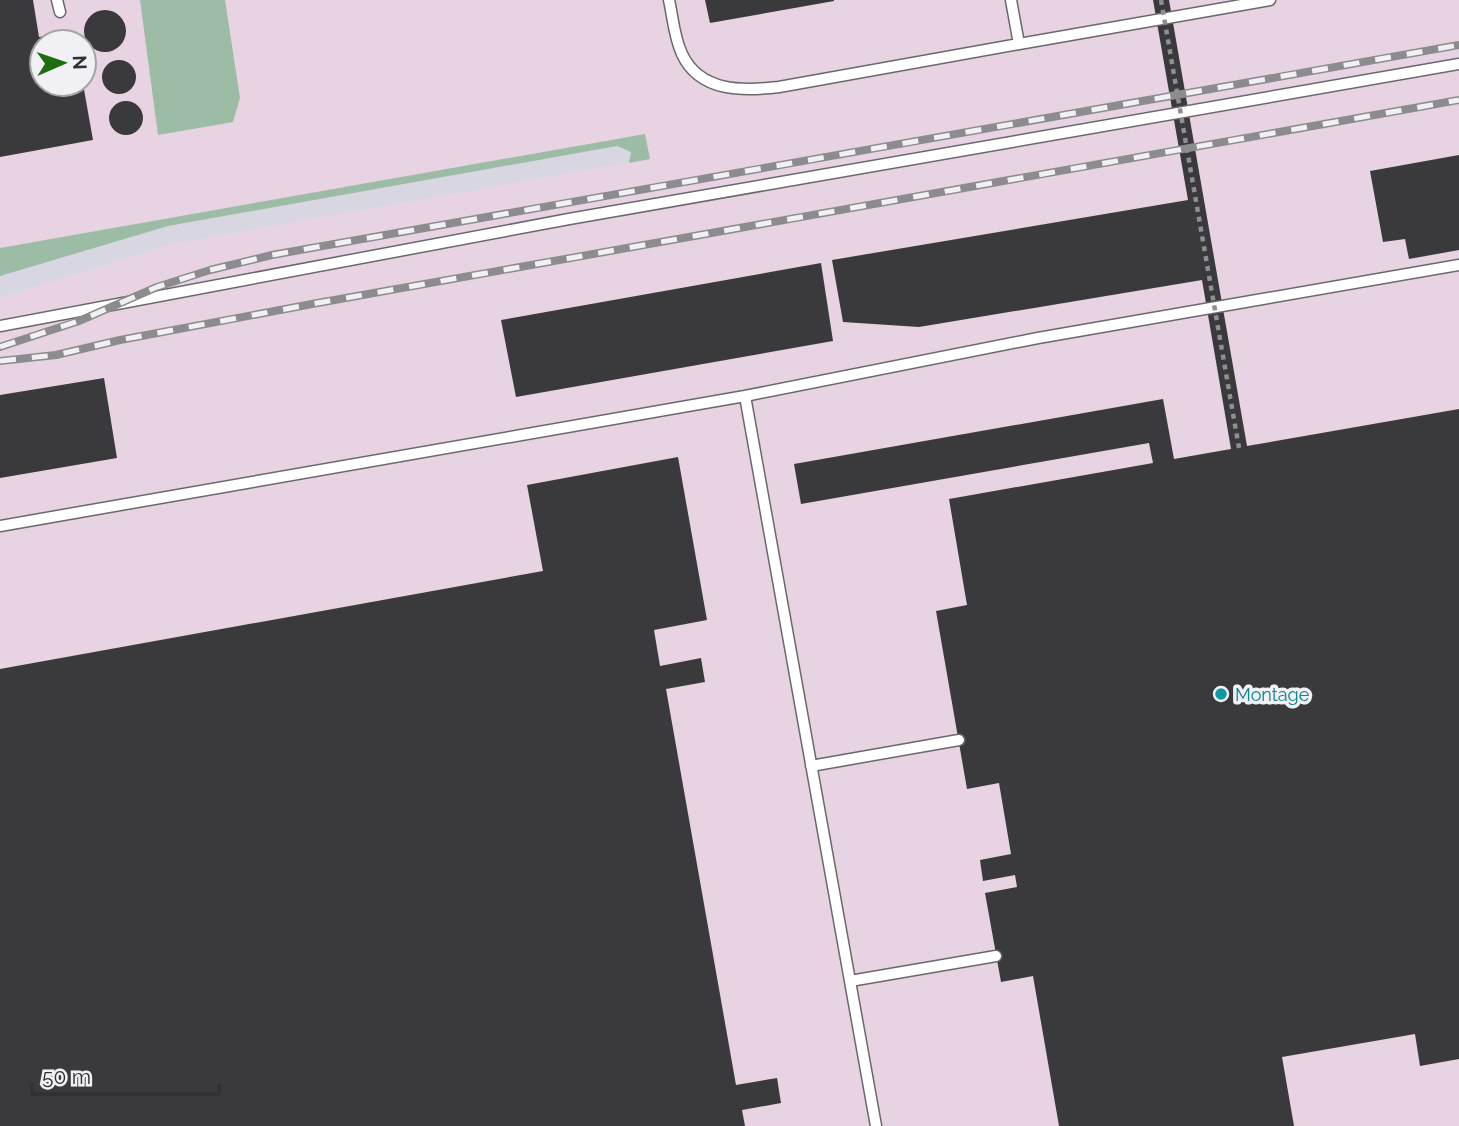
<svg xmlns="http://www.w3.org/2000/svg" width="1459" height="1126" viewBox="0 0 1459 1126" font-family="Raleway,sans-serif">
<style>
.built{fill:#d8d6e0}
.industrial{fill:#e7d3e2;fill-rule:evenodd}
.green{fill:#9dbca5}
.building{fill:#3a3a3c}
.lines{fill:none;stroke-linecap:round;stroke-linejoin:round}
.service-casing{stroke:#69686b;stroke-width:13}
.service{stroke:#fff;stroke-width:10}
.rail-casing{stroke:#8c8c8e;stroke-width:8}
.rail{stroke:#f1f0f4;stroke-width:5;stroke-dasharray:16;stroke-linecap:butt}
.path-bridge{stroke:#8f8f91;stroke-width:4.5;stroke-dasharray:5 5;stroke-linecap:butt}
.culture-dot{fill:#0f9aa8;stroke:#f1f0f4;stroke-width:2.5}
.labels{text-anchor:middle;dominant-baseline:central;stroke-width:7;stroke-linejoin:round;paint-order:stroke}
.culture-label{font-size:18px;fill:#0d838f;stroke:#f1f0f4;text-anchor:start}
</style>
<rect width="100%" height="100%" fill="#e4e3e6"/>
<path class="built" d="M645,134l5,25 -477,85 -173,54v-50z"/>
<path class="industrial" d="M0,0h1459v1126h-1459v-828l173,-54 476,-85 -5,-25 -644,114zM42,42h42v42h-42z"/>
<path class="green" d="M140,0h85l15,98 -7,24 -75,13z
M645,134l5,25 -21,4 2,-11 -14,-6 -449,80 -168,50v-28z"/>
<path class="building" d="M0,0h33l6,37 35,-6 2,11h-34v42h41l10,56 -93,17z
M705,0h129v1l-124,22z
M1153,0h16l78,446 212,-37v650l-39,7 -5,-32 -133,23 12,69h-235l-26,-150 -32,6 -16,-89 32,-6 -2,-12 -32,6 -3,-21 31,-6 -12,-71 -32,6 -31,-178 31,-6 -18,-106 204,-36 -4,-20 -348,61 -7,-40 369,-65 11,60 57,-10 -29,-169 -283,47 -76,-5 -11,-62 356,-60z
M84 31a21 21 0 1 1 42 0a21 21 0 1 1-42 0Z
M102 77a17 17 0 1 1 34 0a17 17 0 1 1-34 0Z
M109 118a17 17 0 1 1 34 0a17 17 0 1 1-34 0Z
M1459,155v95l-50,9 -4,-20 -22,3 -13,-71z
M821,263l12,78 -317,56 -15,-77z
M104,378l13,80 -117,20v-83z
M678,457l29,163 -53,10 6,36 41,-8 4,24 -39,7 70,396 41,-7 4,25 -39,7 3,16h-745v-457l543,-98 -16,-86z"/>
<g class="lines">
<defs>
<path id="service" d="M57,0l3,12
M669,0c4,18 5,37 13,54 18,39 62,37 97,33l240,-43
M1011,0l8,44 251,-44
M0,326l569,-107 890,-155
M745,396l131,730
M0,526l745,-130 293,-58 421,-73
M811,766l148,-26
M850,981l146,-25"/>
</defs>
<use href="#service" class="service-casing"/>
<use href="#service" class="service"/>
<defs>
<path id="rail" d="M0,347l79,-26 78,-34 53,-17 62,-15 1187,-210
M0,361l56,-6 64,-15 192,-36 1147,-204"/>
</defs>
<use href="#rail" class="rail-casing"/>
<use href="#rail" class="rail"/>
<path class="path-bridge" d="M1161,0l78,448"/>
</g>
<circle class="culture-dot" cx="1221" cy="694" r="7"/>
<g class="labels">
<g class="culture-label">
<text x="1235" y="694">Montage</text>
</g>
</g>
<g transform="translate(63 63) rotate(88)"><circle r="33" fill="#f1f0f4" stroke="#a4a4a6" stroke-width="2"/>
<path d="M0-5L12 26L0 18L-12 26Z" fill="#1e6d11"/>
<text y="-10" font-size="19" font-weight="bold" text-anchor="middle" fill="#313132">N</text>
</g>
<path d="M32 1084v10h187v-10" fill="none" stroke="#313132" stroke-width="3.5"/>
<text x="42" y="1084" font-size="21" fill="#313132" stroke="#f1f0f4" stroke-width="5" paint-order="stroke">50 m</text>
</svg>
